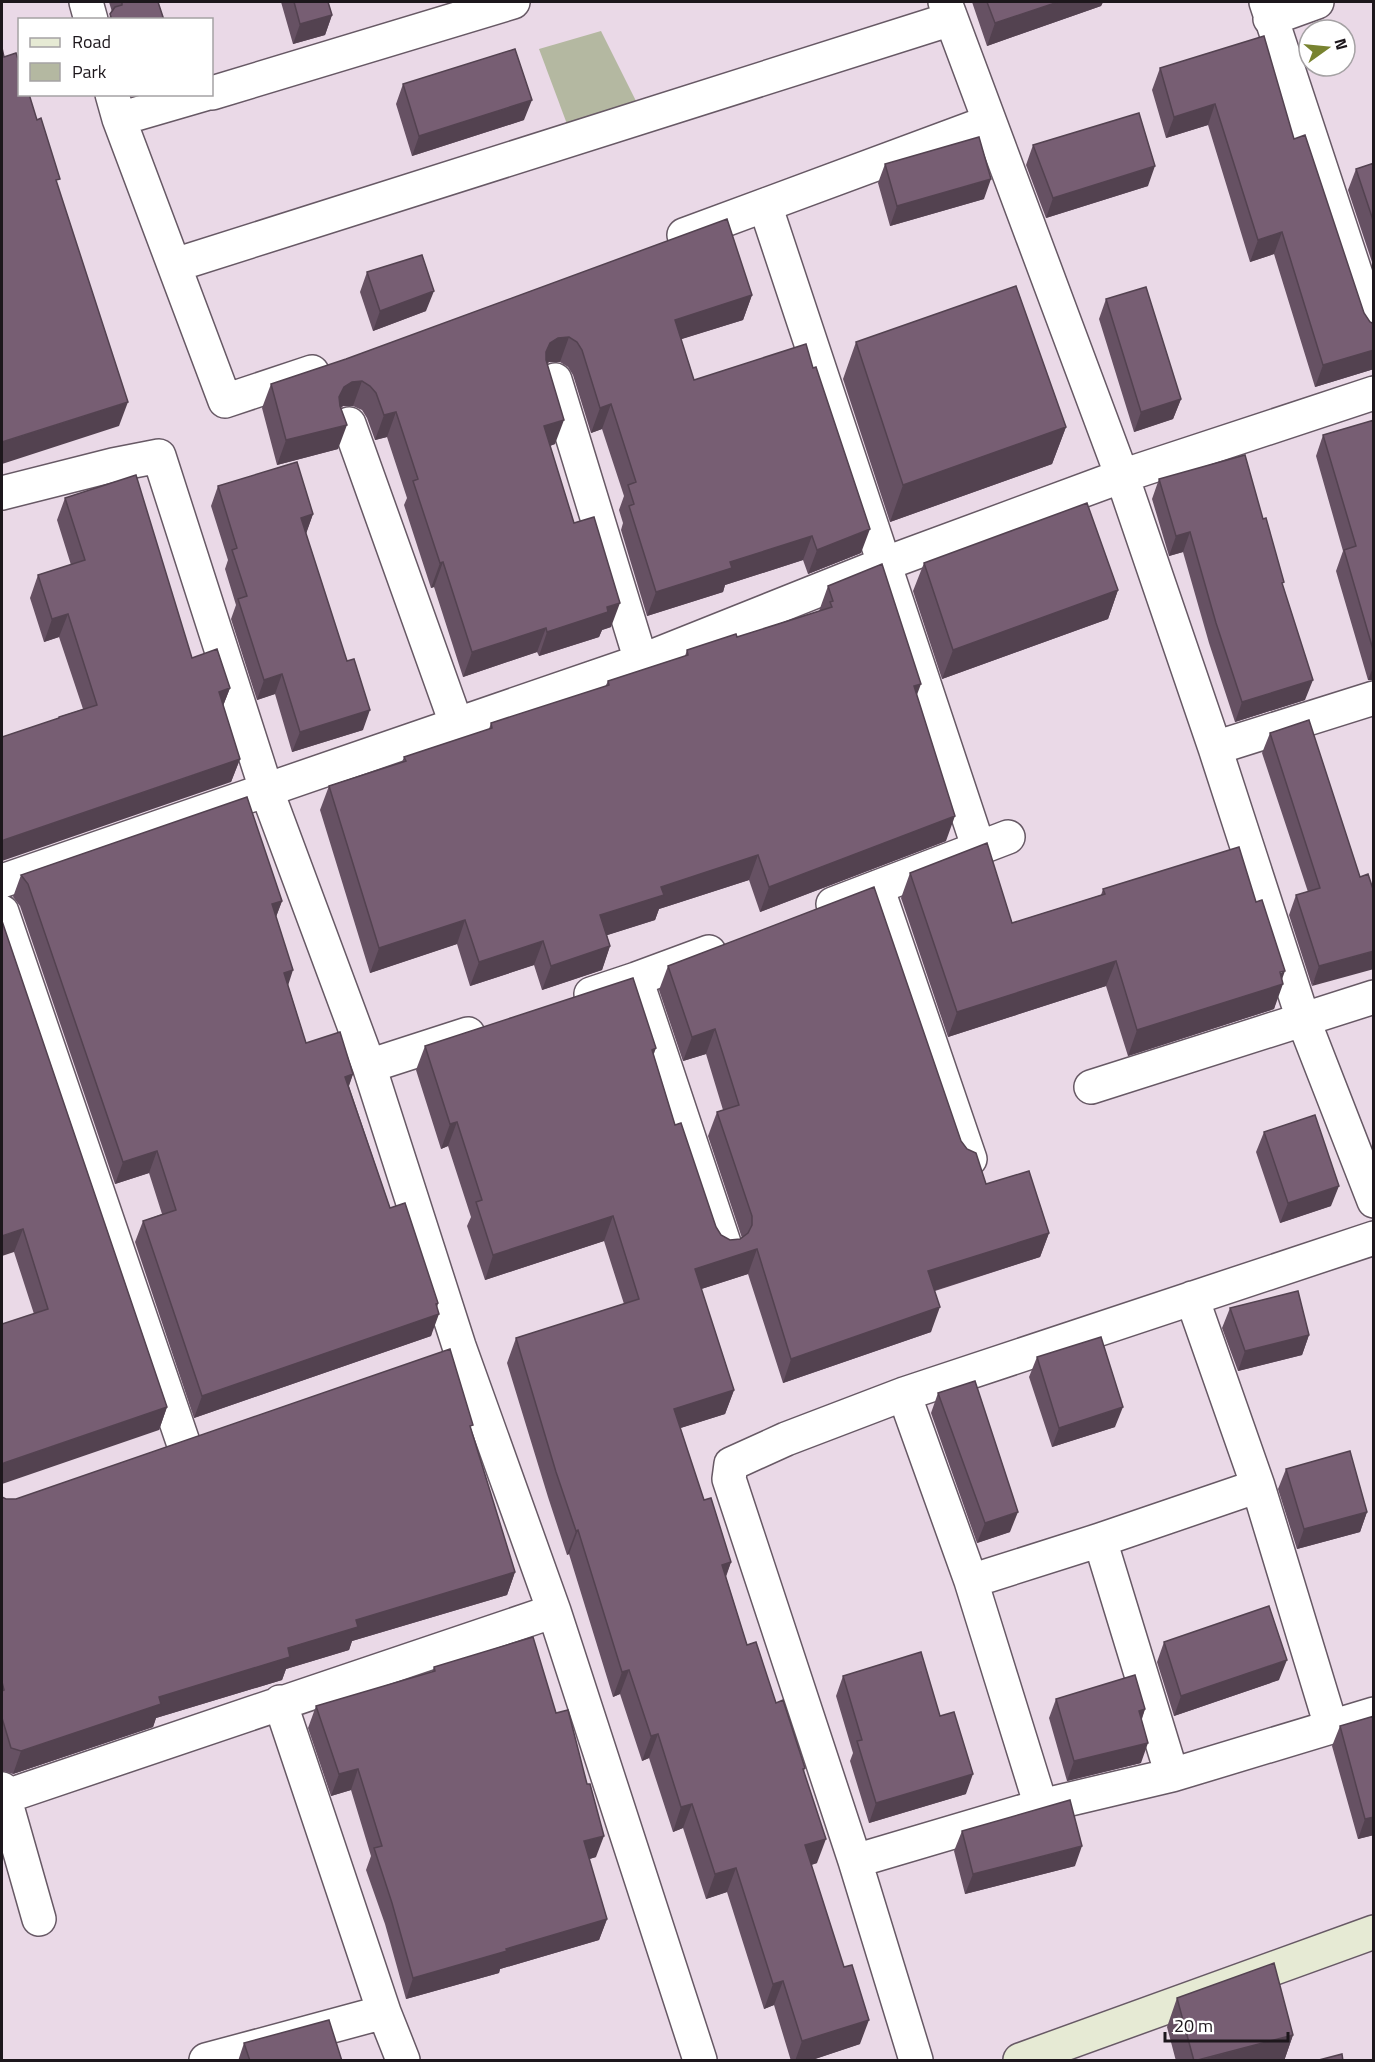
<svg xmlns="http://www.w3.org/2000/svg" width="1375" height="2062" viewBox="0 0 1375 2062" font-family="'Titillium Web',sans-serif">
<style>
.green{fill:#b4b8a1}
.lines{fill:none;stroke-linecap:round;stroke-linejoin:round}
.street-casing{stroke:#675965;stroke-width:36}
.secondary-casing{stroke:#675965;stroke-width:36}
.street{stroke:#fff;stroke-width:33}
.secondary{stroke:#e6ead4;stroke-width:33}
.wall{fill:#665163}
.shaded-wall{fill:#534250}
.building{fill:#775e73;stroke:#534250;stroke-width:1.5}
</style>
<rect width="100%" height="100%" fill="#ead9e7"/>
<path class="green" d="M601,31l39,78 -73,15 -28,-75z"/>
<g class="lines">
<defs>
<path id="street" d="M86,2l5,18
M945,2l177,474 93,272 88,271 71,182
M1266,2l108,327
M1270,19l47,-17
M212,93l301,-91
M112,94l7,25 106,282 87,-29
M119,119l86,-25
M765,205l214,644
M684,235l305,-113
M175,265l776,-246
M555,380l86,281
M349,424l107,299
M2,493l111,-28 46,-9 107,333 103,277 90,280 95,265 146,449
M1215,748l159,-50
M2,881l639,-220 243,-97 238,-88 252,-83
M877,887l93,272
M833,904l175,-67
M2,912l181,530
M636,979l89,267
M591,994l45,-15 73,-27
M369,1066l99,-32
M1091,1087l283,-90
M1192,1298l66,188 73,240
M904,1394l67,187
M1100,1540l72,235
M2,1789l37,130
M4,1797l550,-186
M1041,1806l-70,-225 129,-41 158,-54
M855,1861l186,-55 131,-31 202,-61
M384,2012l19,48
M206,2060l178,-48 -104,-310
M916,2060l-61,-199 -126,-382 2,-15 55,-25 118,-45 470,-156"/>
<path id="secondary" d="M1020,2060l354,-128"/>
</defs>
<use href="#street" class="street-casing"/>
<use href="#secondary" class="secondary-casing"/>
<use href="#street" class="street"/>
<use href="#secondary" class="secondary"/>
</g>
<path class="wall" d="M109,2h49l6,18h-56l4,-8z
M281,2h47l4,13 -7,20 -32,9z
M972,2h131l-2,4 -114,40z
M1160,68l134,71 70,174 6,9 4,2v45l-59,18 -41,-133 -24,8 -42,-137 -42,13 -14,-48z
M403,84l121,36 -112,36 -16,-52z
M1033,145l115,41 -102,32 -20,-53z
M1374,163v105l-26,-78 8,-21z
M885,164l99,35 -94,27 -12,-43z
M367,272l59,39 -53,20 -13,-39z
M752,295l-9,25 -62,19 13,41 167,173 -53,21 -5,-14 -78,25 -2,7 -76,24 -26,-86 2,-7 -4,-13 5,-14 -22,-67 -11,4 -18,-58 -5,-8 -8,-5h-11l-2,2 8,80 -5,2 24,77 37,104 -9,3 -3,7 -60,19 -2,-4 -74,25 -29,-90 -3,1 -27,-83 3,-7 -20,-61 -12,3 -8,-22 -5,-8 -9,-4h-10l-2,2 -3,41 -61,16 -15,-57 9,-24z
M1106,299l75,100 -8,20 -39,13 -35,-113z
M856,342l210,85 -14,37 -162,58 -47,-143z
M1374,420v260h-6l-32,-109 7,-20 -27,-95 7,-21z
M1159,479l104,40 20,67 22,114 -70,22 -26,-79 -26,-91 -14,4 -17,-57z
M218,486l95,28 -7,19 57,197 -71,22 -17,-58 -18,6 -26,-81 5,-14 -11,-36 3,-9 -17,-54z
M65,498l127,160 38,30 -7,18 17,53 -9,23 -173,-63 1,-2 24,-8 -24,-72 -15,5 -14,-44 8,-23 33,-10 -14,-45z
M924,563l194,27 -10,29 -166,60 -29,-88z
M828,586l89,110 29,145 -186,71 -11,-32 -90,29 -4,11 -48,15 3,11 -8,24 -60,20 -8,-25 -64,21 -13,-42 -87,29 -50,-163 9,-24 73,-24 2,-5 85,-28 2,-6 114,-36 3,-6 77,-25 2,-6 50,-13 82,-26z
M1270,733l90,144 -48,109 -23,-71 7,-20 12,-3 -46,-139z
M910,873l102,50 89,-28 2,-6 153,13 26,77 -8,30 -146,47 -22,-70 -158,51 -47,-139z
M21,875l261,26 -6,16 12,68 18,58 47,31 -4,12 41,122 48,95 -7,33 -237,82 -59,-176 8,-21 19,-7 -13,-41 -34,11 -95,-278 -7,-9z
M2,921l165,486 -8,23 -125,-116 -20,-62z
M668,966l293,175 25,43 63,49 -9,24 -105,34 -4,41 -148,51 -35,-109 -47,15 33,101 -9,24 -45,14 24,72 27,62 -5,15 21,68 29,58 29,65 -1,3 13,92 -6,2 49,179 -51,17h-18l-17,-56 -10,4 -37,-117 -21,7 -23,-71 -10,4 -24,-74 -7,3 -22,-67 -7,3 -44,-143 -2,1 -19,-58 -41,-134 9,-25 108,-34 -20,-63 -119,39 -18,-54 4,-9 -23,-71 -7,3 -25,-79 9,-24 229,10 21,69 41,102 5,8 9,5 10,-1 2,-1 -34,-102 9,-24 6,-2 -17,-56 -23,7 -24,-71z
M1264,1132l67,74 -51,17 -24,-71z
M1230,1308l79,27 -7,20 -64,16 -16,-43z
M1037,1357l78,70 -63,20 -23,-70z
M938,1393l72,139 -33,11 -46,-130z
M471,1430l44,142 -8,23 -155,46 -3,9 -63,19 -4,11 -126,38 -3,9 -140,47 -10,-3 -1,-4v-270l4,2h10z
M1286,1469l81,43 -7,20 -63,17 -19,-60z
M1164,1642l115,38 -105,36 -17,-54z
M434,1667l162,190 -7,2 18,60 -8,21 -99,29 -1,4 -93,26 -21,-75 -19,-54 5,-14 -20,-66 -20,6 -23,-68 8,-22 116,-34z
M843,1676l97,40 26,78 -97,29 -19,-62 3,-8 -17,-57z
M1056,1699l89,10 -3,10 -1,44 -74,18 -18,-63z
M1374,1716v119l-16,4 -26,-93 8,-20z
M962,1831l113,35 -110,28 -11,-43z
M1177,1998l116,37 -9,26h-108l-9,-34z
M244,2043l98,18h-104z"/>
<path class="shaded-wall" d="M1058,2h45l-2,4 -114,40 8,-23z
M332,15l-7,20 -32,9 7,-20z
M532,100l-8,20 -112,36 7,-20z
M1215,104l-7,21 -42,13 8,-21z
M1155,166l-7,20 -102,32 7,-20z
M991,179l-7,20 -94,27 7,-20z
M1282,232l-8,22 -24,8 8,-22z
M434,291l-8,20 -53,20 7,-20z
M752,295l-9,25 -77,24 9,-24z
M569,337l-9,25h-11l-8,6 5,-16 4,-9 8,-5z
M1374,350v19l-59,18 8,-22z
M362,381l-9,25h-10l-8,5 4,-14 5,-10 8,-5z
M1181,399l-8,20 -39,13 7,-20z
M128,402l-9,24 -117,38v-22z
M611,404l-9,25 -11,4 9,-25z
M396,412l-9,25 -12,3 9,-25z
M564,420l-9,24 -20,7 9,-25z
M347,425l-9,24 -61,16 9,-25z
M1066,427l-14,37 -162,58 13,-37z
M313,514l-7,20 -5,-16z
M870,529l-9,24 -53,21 9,-24z
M1190,532l-7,20 -14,4 7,-20z
M812,536l-9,24 -78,25 -2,7 -76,24 9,-24 74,-30z
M443,562l-9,25 -3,1 9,-25z
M1118,590l-10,29 -166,60 11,-29z
M620,603l-9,24 -9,3 -3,7 -60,19 8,-24 60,-25z
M68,614l-9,23 -15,5 8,-23z
M546,628l-9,24 -74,25 9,-25z
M1374,665v15h-6z
M282,674l-7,20 -18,6 7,-20z
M1313,680l-8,20 -70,22 7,-20z
M921,684l-9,24 2,-22z
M230,688l-9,23 -2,-19z
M370,710l-7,20 -71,22 8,-20z
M240,759l-9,23 -229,79v-19l2,-2z
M955,816l-9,25 -186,71 9,-25z
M758,855l-9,25 -90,29 -4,11 -63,20 8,-25 61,-28z
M282,901l-8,21 -2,-18z
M465,920l-8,24 -87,29 9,-25z
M543,941l-9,24 -64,21 9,-24z
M610,946l-8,24 -60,20 9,-24z
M1374,951v18l-62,17 7,-20z
M1116,961l-10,25 -158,51 9,-25z
M293,970l-7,22 -2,-19z
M1285,971l-5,14 3,-1 -9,25 -146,47 9,-26z
M715,1029l-9,25 -23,7 9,-24z
M656,1048l-9,25 5,-23z
M353,1074l-8,22v-19z
M457,1122l-9,24 -7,3 9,-25z
M157,1151l-8,22 -34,11 8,-22z
M1339,1186l-8,20 -51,17 8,-20z
M613,1216l-9,25 -119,39 8,-25z
M23,1229l-9,23 -12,4v-20z
M1049,1233l-9,24 -120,38 8,-24z
M757,1249l-9,25 -62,20 9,-25z
M438,1303l-5,13 6,-2 -8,22 -237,82 8,-22z
M940,1307l-9,25 -148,51 8,-24z
M1309,1335l-7,20 -64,16 7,-20z
M734,1390l-9,24 -60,19 9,-24z
M167,1407l-8,23 -157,54v-19l2,-2z
M1123,1407l-8,20 -63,20 7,-19z
M1018,1512l-8,20 -33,11 8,-20z
M1367,1512l-7,20 -63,17 7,-20z
M578,1530l-9,24 -2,1 9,-24z
M731,1562l-9,24v-21z
M515,1572l-8,23 -155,46 -3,9 -63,19 -4,11 -126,38 -3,9 -140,47 8,-23 138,-54 129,-49 68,-28z
M1287,1660l-8,20 -105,36 7,-20z
M629,1670l-9,24 -7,3 9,-25z
M1145,1709l-7,19 1,-17z
M658,1734l-9,24 -7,3 9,-25z
M1148,1743l-7,20 -74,18 7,-20z
M358,1769l-7,21 -20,6 8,-22z
M973,1774l-7,20 -97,29 7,-20z
M692,1804l-9,24 -10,4 8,-25z
M1374,1817v18l-16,4 7,-20z
M604,1836l-8,21 -19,6 7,-22z
M826,1839l-9,24 -21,7 9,-25z
M1082,1846l-7,20 -110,28 8,-20z
M736,1868l-9,24 -21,7 9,-25z
M607,1919l-8,21 -99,29 -1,4 -93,26 7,-21 93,-29z
M783,1981l-9,24 -10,4 9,-25z
M869,2020l-9,24 -51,17h-14l7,-20z
M1293,2035l-9,26h-87z"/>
<path class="building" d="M122,2h36l6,18h-52l-2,-6 5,-7 7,-2z
M294,2h34l4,13 -32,9z
M987,2h71l-63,21z
M1264,36l30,103 11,-4 59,178 6,9 4,2v26l-51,15 -41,-133 -24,8 -43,-136 -41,13 -14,-49z
M2,48l2,9 12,-4 4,12v29h9l8,26 4,-2 19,61 -4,1 72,222 -126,40z
M515,49l17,51 -113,36 -16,-52z
M1139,113l16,53 -102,32 -20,-53z
M979,137l12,42 -94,27 -12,-42z
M1374,163v60l-18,-54z
M727,219l25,76 -77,25 19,60 112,-36 7,24 3,-1 54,162 -53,21 -5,-14 -82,26 2,6 -76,24 -27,-86 5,-2 -6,-19 8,-3 -25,-78 -11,4 -18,-58 -5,-8 -8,-5 -11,1 -8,5 -4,9v8l18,60 -20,6 30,97 20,-6 26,86 -13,4 1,5 -61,20 -1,-4 -74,24 -29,-90 -3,1 -27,-82 5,-2 -22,-67 -12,3 -8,-22 -6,-7 -8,-5 -10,1 -8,5 -5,10 1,9 7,19 -61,15 -15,-56 75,-25z
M422,255l12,36 -54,20 -13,-39z
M1016,286l50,141 -163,58 -47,-143z
M1146,287l35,112 -40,13 -35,-113z
M1374,420v233l-30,-103 12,-4 -33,-111z
M1245,455l18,64 3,-1 18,64 -2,1 31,97 -71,22 -26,-79 -26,-91 -14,4 -17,-57z
M297,462l16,52 -12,4 46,143 7,-2 16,51 -70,22 -18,-58 -18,6 -26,-81 9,-3 -15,-46 5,-2 -19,-62z
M136,475l56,183 25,-9 13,39 -11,4 21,67 -236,81 -2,2v-105l57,-19v-1l38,-12 -29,-91 -16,5 -14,-44 47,-15 -20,-62z
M1087,503l31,87 -165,60 -29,-87z
M882,564l39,120 -7,2 41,130 -186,71 -11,-32 -97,32 3,8 -64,20 10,31 -59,20 -8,-25 -64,21 -14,-42 -86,28 -50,-162 77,-25 -2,-4 88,-29 -1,-5 118,-38 -1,-4 80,-26 -1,-5 49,-16 1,3 95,-30 -2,-5 3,-1 -5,-15z
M1309,720l51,157 8,-3 6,18v59l-55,15 -23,-71 24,-7 -50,-155z
M247,797l35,104 -10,3 21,66 -9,3 22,70 34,-11 13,42 -8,3 45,131 15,-5 33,100 -2,1 3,10 -237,82 -59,-175 33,-11 -19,-59 -34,11 -95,-278 -7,-9z
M987,843l25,80 93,-29 -2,-5 136,-42 17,55 6,-2 23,71 -5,1 3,12 -146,46 -21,-69 -159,51 -47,-139z
M874,887l87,254 6,8 9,4 10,31 43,-13 20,62 -121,38 12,36 -149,52 -34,-110 -62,20 39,121 -60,19 30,91 7,-2 20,64 -9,3 25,80 9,-3 20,61 7,-3 22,68 -2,1 23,70 -21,6 39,122 8,-2 17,55 -67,21 -19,-60 -10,3 -37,-116 -21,6 -23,-70 -11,3 -23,-73 -7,2 -22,-66 -7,2 -44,-142 -2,1 -20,-59 -40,-134 123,-39 -26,-83 -120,39 -17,-53 6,-2 -25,-78 -7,2 -25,-78 208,-68 23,70 -4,2 23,75 6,-2 35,104 5,8 9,5 10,-1 8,-6 4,-8v-9l-35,-104 22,-7 -24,-76 -23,8 -24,-71z
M2,921l165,486 -163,56 -2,2v-141l46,-15 -25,-80 -21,7z
M1315,1115l24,71 -51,17 -24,-71z
M1298,1291l11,44 -64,16 -15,-43z
M1101,1337l22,70 -64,21 -22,-71z
M450,1349l23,76 -3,1 45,146 -159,48 2,7 -70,21 2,9 -131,40 2,7 -140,47 -10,-3 -9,-30v-27l2,-1 -2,-8v-185l4,2h10z
M975,1381l43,131 -33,11 -47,-130z
M1350,1451l17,61 -63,17 -18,-60z
M1269,1606l18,54 -106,36 -17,-54z
M533,1637l23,76 12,-3 19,74h3l14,52 -20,5 23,78 -101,30 1,2 -94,27 -21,-75 -18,-55 8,-2 -24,-77 -19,5 -23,-68 119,-35 -1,-4z
M921,1652l19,64 14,-4 19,62 -97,29 -19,-62 5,-1 -19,-64z
M1135,1675l10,34 -6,2 9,32 -74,18 -18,-62z
M1374,1716v101l-9,2 -25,-93z
M1070,1800l12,46 -109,28 -11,-43z
M1274,1963l19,72 -99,26 -17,-63z
M329,2020l13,41h-92l-6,-18z
M1342,2054l1,7h-28z"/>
<rect width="1375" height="2062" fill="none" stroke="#1d171c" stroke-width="6"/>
<rect x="18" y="18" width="195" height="78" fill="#ffffff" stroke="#a5a2a4" stroke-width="1.5"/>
<rect x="30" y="38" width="30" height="9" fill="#e6ead4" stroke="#a5a2a4" stroke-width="1.5"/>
<text x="72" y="48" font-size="18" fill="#1d171c">Road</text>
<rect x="30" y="63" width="30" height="18" fill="#b4b8a1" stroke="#a5a2a4" stroke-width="1.5"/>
<text x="72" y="78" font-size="18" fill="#1d171c">Park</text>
<g transform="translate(1327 48) rotate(75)"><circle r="28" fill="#ffffff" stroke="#a5a2a4" stroke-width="1.5"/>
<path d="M0-4.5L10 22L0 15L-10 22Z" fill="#788330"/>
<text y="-9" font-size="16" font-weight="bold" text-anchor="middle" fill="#1d171c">N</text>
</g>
<path d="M1165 2032v9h123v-9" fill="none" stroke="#1d171c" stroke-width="3"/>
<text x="1174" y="2032" font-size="18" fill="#1d171c" stroke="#ffffff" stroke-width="4.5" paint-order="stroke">20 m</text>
</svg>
